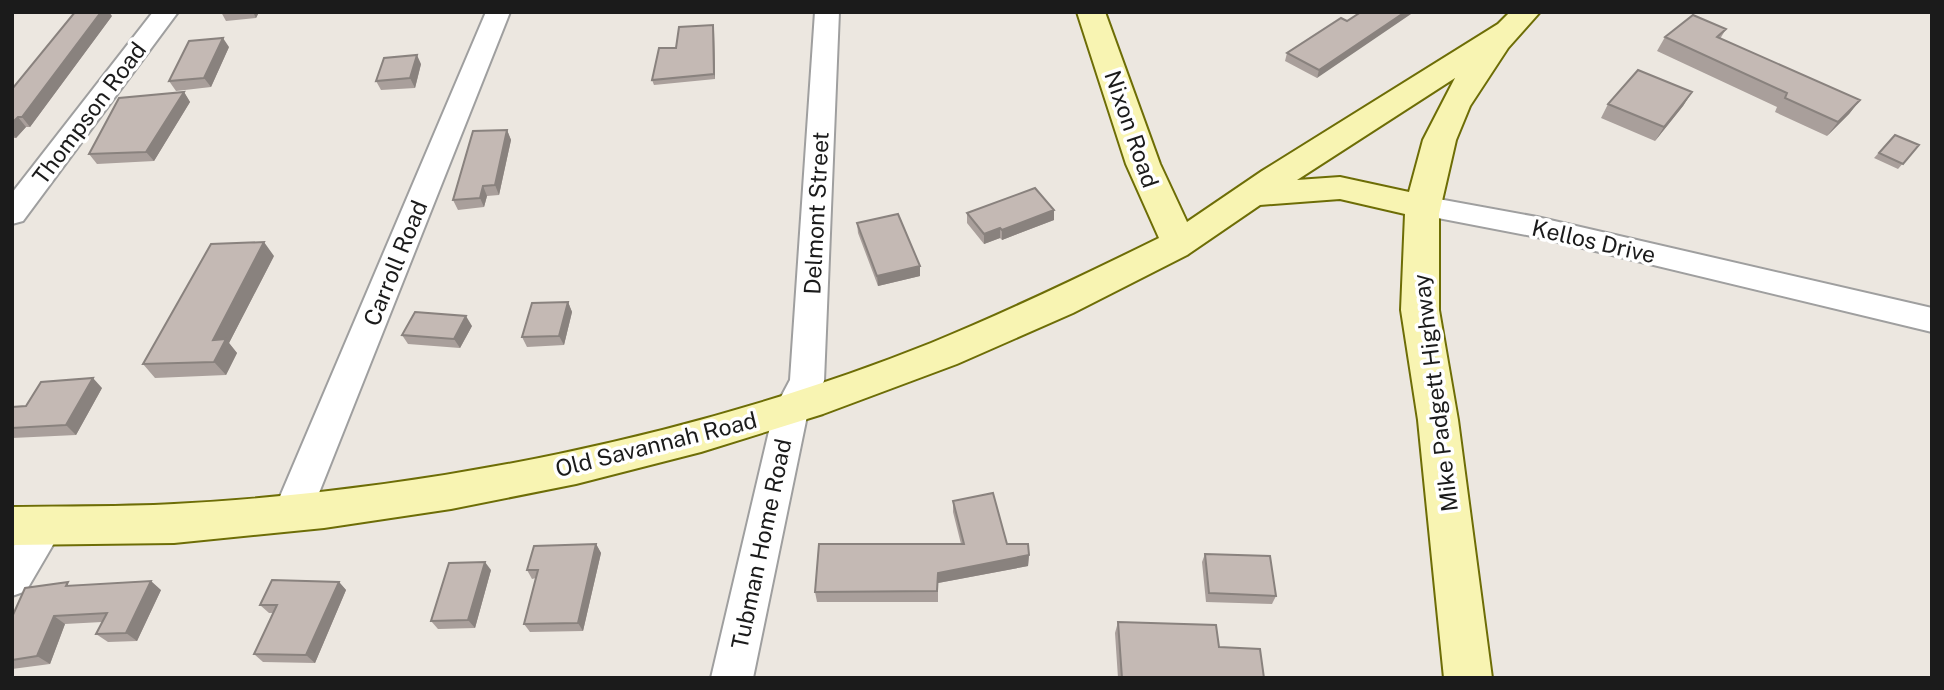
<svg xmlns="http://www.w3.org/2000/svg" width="1944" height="690" viewBox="0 0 1944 690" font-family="'Public Sans',sans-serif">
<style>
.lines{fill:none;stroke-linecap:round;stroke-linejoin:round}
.street-casing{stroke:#9f9f9f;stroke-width:4}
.secondary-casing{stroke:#6d6d06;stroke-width:4}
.street{fill:#fff;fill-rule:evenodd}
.secondary{fill:#f8f4b2;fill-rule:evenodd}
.wall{fill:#a99f9b}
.shaded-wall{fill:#89827e}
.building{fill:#c4b9b4;stroke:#89827e;stroke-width:2}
.labels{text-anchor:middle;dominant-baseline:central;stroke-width:7;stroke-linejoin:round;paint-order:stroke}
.street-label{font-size:23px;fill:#1b1b1b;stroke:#fff}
</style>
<rect width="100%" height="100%" fill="#ece7e0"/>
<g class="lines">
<defs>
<path id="street" d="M153,12h25l-155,209 -11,3v-31z
M486,12h24l-199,501 -6,12 -13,4 -13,-4 -6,-12z
M815,12h24l-15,369 -16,30 -55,267h-42l63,-268 16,-30z
M1422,196l115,21 395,91v24l-395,-95 -125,-24 -5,-7 5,-7z
M45,509l13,5 6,12 -38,65 -14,5c0,-34 -5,-73 33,-87z"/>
<path id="secondary" d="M1077,12h28l55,152 27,58 75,-51 236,-147 12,-12h30l-32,36 -38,58 -14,34 -17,74v96l19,110 34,258h-48l-26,-258 -17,-110 4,-96 -65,-15 -80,6 -73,50 -114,58 -116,51 -134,50 -122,38 -125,32 -125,25 -127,19 -150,15 -162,2v-38c54,-1 108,0 162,-3 252,-13 522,-67 757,-161 78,-32 153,-68 228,-105l-33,-74zM1455,78l-32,62 -14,52 -69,-15 -43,3z"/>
</defs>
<use href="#street" class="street-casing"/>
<use href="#secondary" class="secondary-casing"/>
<use href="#street" class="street"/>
<use href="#secondary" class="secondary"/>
</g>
<path class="wall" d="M221,12h38l-3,6 -30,3z
M112,16l-82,111h-4l-10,11h-4v-49z
M1341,18l-24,60 -32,-17 2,-8z
M1726,29l-6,10 140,61 -11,14 -22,22 -52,-24 2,-5 -120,-56 8,-14z
M714,30l1,49 -61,6 -2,-5 24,-32z
M229,47l-18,40 -35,4 -7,-10z
M421,64l-6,24 -34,2 -5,-9z
M184,92l6,10 -36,59 -57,3 -8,-10z
M1692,92l-9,14 -28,35 -54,-23 7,-14z
M507,130l4,10 -12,55 -12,1 -3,11 -26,3 -5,-10z
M1895,135l24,10 -21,24 -24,-11z
M1054,210v10l-52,20 -2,-2 -16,6 -17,-21v-10z
M857,223l63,53 -42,10 -20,-53z
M274,256l-45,87 8,10 -11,22 -71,3 -12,-14z
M568,302l4,10 -8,33 -37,2 -5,-10z
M472,326l-12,22 -52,-4 -6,-9z
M102,388l-26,47 -64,3v-31l14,-1z
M953,501l54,43 22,11 -1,11 -90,17v19h-121l-2,-10 146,-48 -8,-32z
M596,544l5,9 -18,78 -53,1 -6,-8 12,-46 -4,1 -5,-9z
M1205,554l71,42 -4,8 -66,-2 -4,-40z
M491,570l-16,58 -37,1 -7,-8z
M339,582l7,8 -31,73 -52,-1 -9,-8 19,-41h-4l-9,-8z
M73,586l88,4 -24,51 -29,1 -12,-8 6,-12 -37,2 -15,40 -38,5v-52z
M1118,622l101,25 45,31h-146l-3,-45z"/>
<path class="shaded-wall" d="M101,12h8l3,4 -82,111 -8,-10z
M253,12h6l-3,6z
M1405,12h9l-97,66 2,-8z
M713,25l1,5 1,49 -1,-5z
M223,38l6,9 -18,40 -7,-9z
M417,55l4,9 -6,24 -5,-10z
M184,92l6,10 -36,59 -8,-9z
M1692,92l-9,14 -28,35 9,-14z
M1860,100l-11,14 -22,22 11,-14z
M18,117l8,10 -10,11 -4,-4v-11z
M507,130l4,10 -12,55 -4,-10z
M483,186l4,10 -3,11 -4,-9z
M1054,210v10l-52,20v-10z
M1000,228v10l-16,6v-10z
M264,242l10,14 -45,87 8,10 -11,22 -12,-13 -1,-22z
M920,266v10l-42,10 -1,-10z
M568,302l4,10 -8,33 -5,-9z
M466,316l6,10 -12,22 -6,-9z
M93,378l9,10 -26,47 -10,-10z
M596,544l5,9 -18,78 -5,-8z
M1029,555l-1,11 -90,17v19v-29z
M485,562l6,8 -16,58 -7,-8z
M151,581l10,9 -24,51 -11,-8z
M339,582l7,8 -31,73 -9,-8z
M54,616l11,8 -15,40 -13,-8z"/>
<path class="building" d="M75,12h26l-79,105h-4l-6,6v-34z
M1361,12h44l-86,58 -32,-17 54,-35 6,3z
M1693,15l33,14 -9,8 143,63 -22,22 -53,-24 2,-5 -122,-56z
M713,25l1,49 -62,6 7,-32h17l3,-21z
M223,38l-19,40 -35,3 20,-40z
M417,55l-7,23 -34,3 8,-23z
M1638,70l54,22 -28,35 -56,-23z
M184,92l-38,60 -57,2 30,-56z
M507,130l-12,55 -12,1 -3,12 -27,2 20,-69z
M1895,135l24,10 -16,19 -24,-11z
M1035,188l19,22 -52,20 -2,-2 -16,6 -17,-21z
M898,214l22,52 -43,10 -20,-53z
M264,242l-51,98 13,-1 -12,23 -71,2 68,-120z
M568,302l-9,34 -37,1 10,-34z
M415,312l51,4 -12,23 -52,-4z
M93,378l-27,47 -54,3v-21l14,-1 15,-24z
M993,493l14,51h21l1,11 -91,18 -1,18 -122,1 4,-48h145l-11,-43z
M596,544l-18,79 -54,1 14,-54h-11l7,-24z
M1205,554l65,2 6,40 -67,-3z
M485,562l-17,58 -37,1 18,-58z
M272,580l67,2 -33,73 -52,-1 23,-49h-17z
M151,581l-25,52 -30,1 11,-21 -53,3 -17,40 -25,4v-43l13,-29 43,-6 -2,4z
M1118,622l98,3 3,22 41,2 4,29h-142z"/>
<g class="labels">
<g class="street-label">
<text transform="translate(89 113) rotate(-53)">Thompson Road</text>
<text transform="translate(1132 129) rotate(71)">Nixon Road</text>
<text transform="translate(816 213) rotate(-87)">Delmont Street</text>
<text transform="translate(1594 241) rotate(13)">Kellos Drive</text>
<text transform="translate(395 263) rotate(-68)">Carroll Road</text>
<text transform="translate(1435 393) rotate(-97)">Mike Padgett Highway</text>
<text transform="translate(656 444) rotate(-14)">Old Savannah Road</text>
<text transform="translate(761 544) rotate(-78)">Tubman Home Road</text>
</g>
</g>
<rect width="1944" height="690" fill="none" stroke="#1b1b1b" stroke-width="28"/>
</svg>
